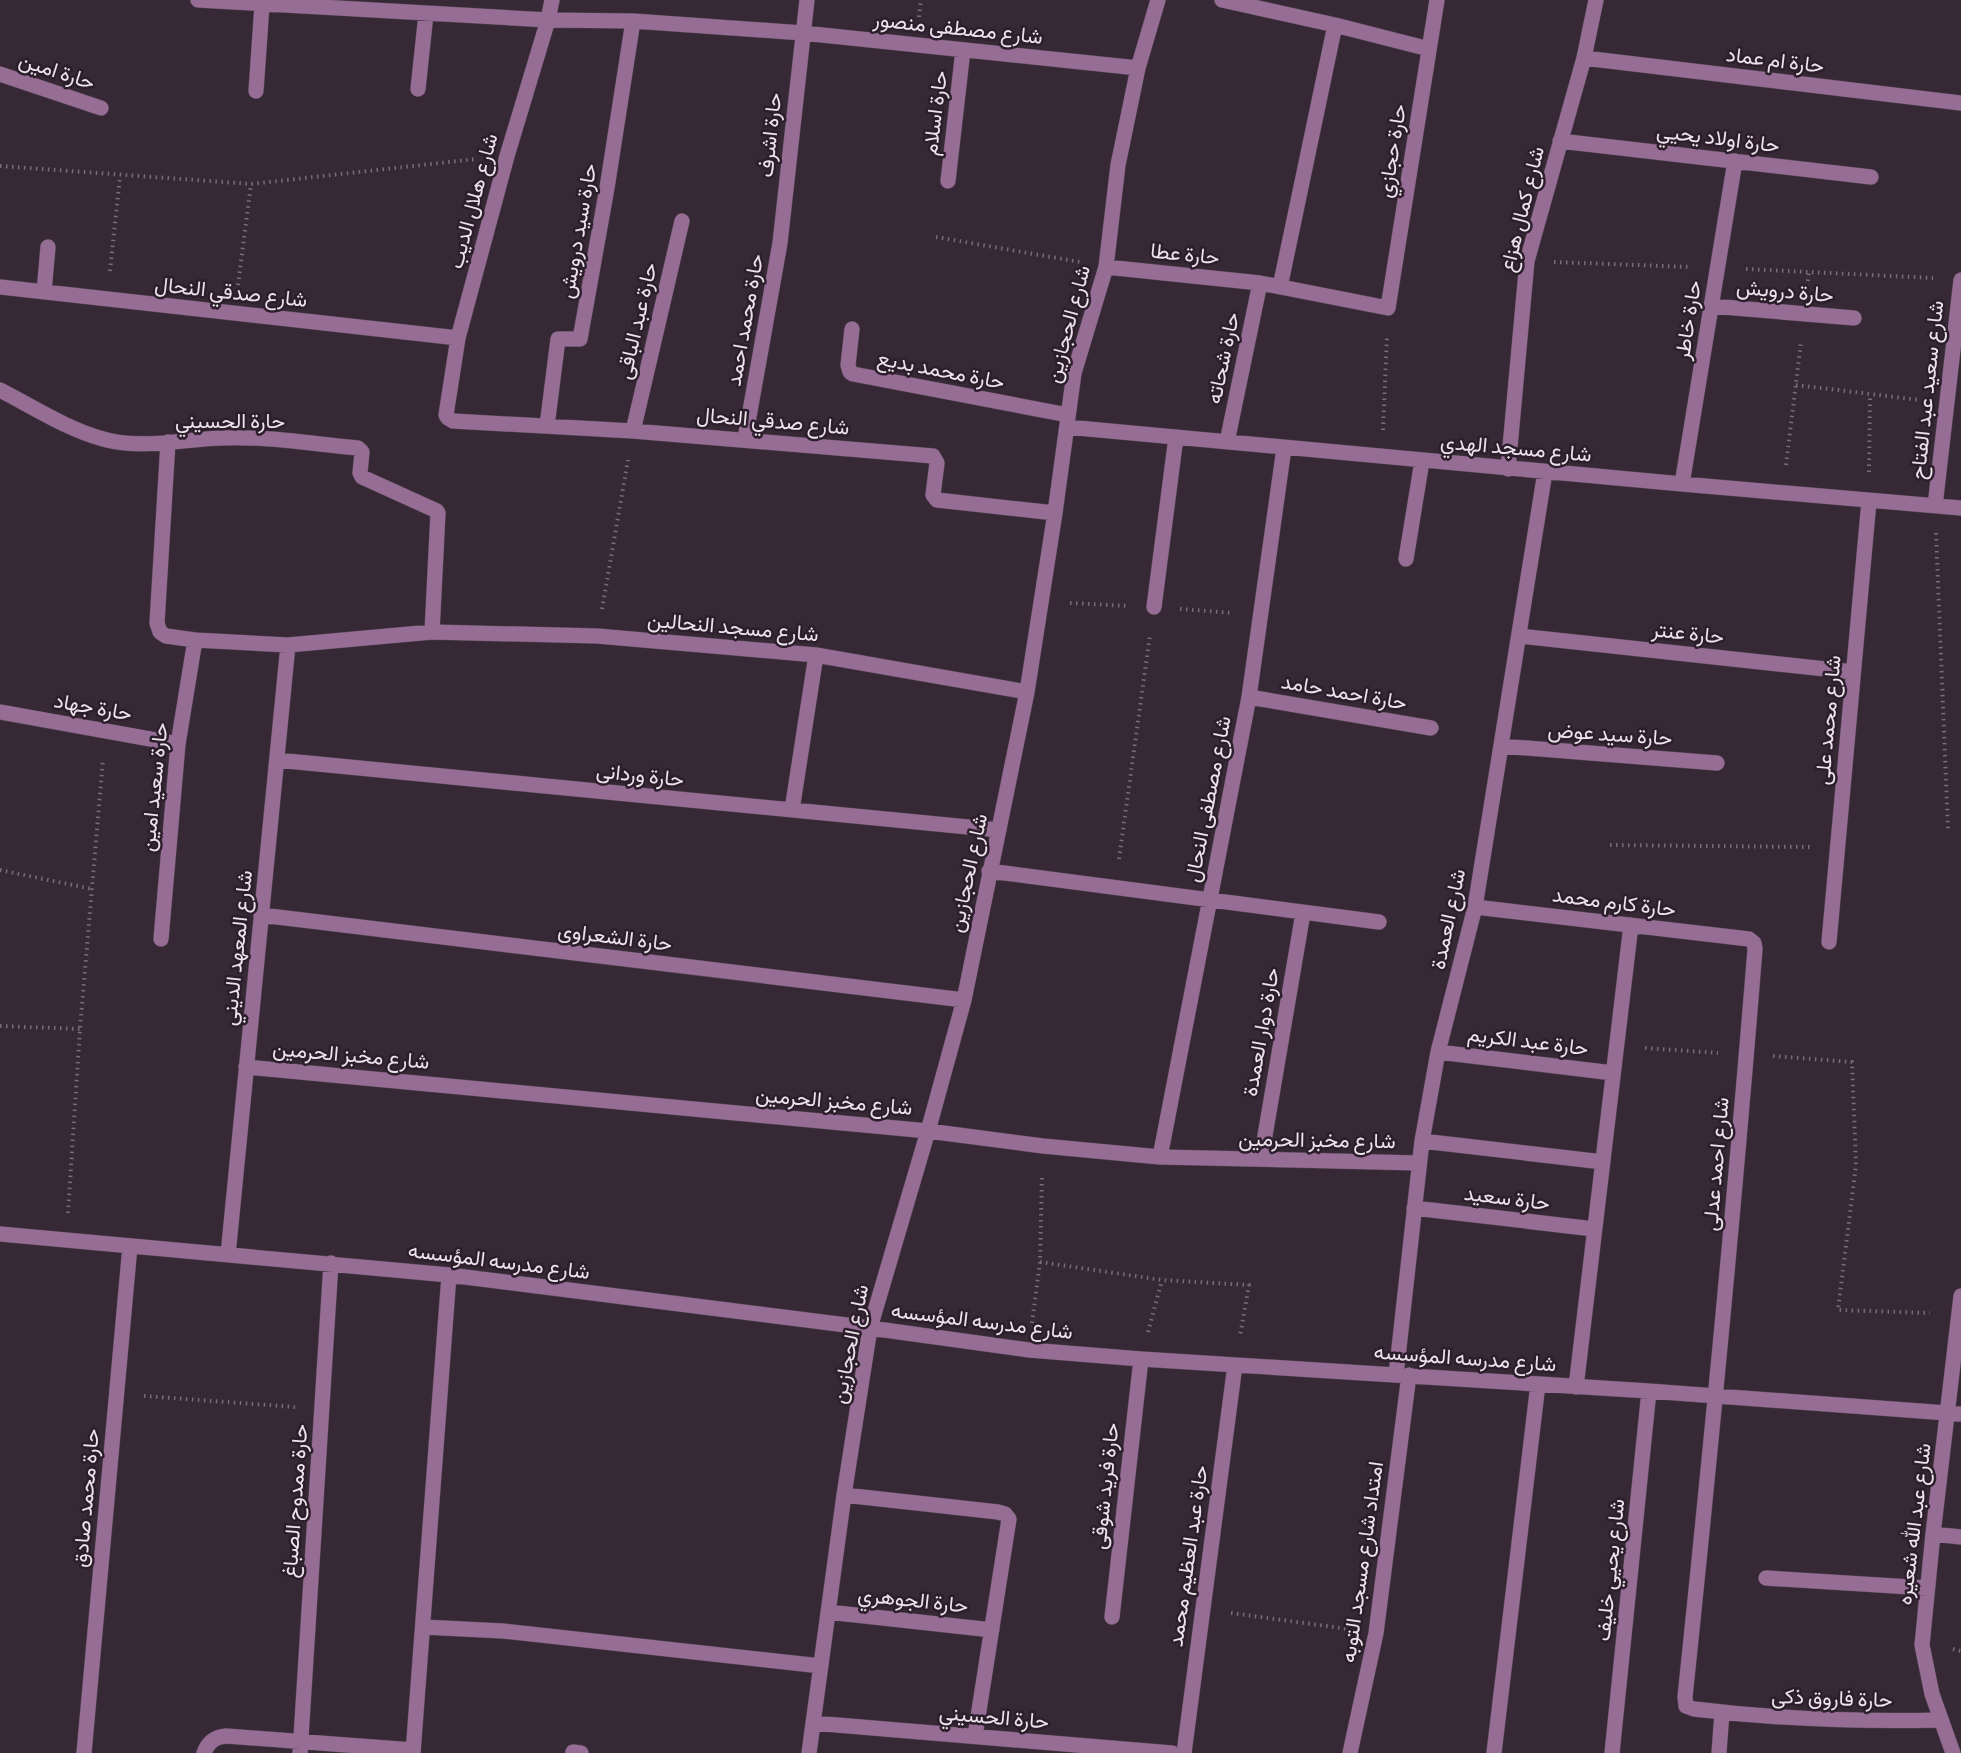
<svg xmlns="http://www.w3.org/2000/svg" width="1961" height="1753" viewBox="0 0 1961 1753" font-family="'Crimson Pro',Vazirmatn,serif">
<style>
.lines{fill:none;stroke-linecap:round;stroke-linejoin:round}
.minor-casing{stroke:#544653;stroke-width:16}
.path{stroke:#7a6d79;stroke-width:4;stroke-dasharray:1.5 4.5;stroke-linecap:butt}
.minor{stroke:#966d94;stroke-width:15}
.labels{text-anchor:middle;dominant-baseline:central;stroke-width:5;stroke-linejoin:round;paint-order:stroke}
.street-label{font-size:21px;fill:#ede3ec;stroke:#2d1e2c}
</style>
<rect width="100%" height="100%" fill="#372836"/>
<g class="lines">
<defs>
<path id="minor" d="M198,0l350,20 85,1 170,12 335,35
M552,0l-4,20 -41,136 -49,182 -12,77 2,3 5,3 180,10 300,25 4,7 -4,32 4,5 118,13
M1222,0l113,25 94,24
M1584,58l377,45
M0,74l101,34
M418,89l8,-75
M256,91l6,-86
M1560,141l311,36
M948,181l15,-131
M1106,267l154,16 128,25 49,-308
M0,287l458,51
M1280,287l55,-262
M44,292l4,-45
M1711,306l143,12
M852,329l-4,36 2,7 3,2 215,41
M0,390c33,17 67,39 103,49 38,11 80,0 119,-1 45,-2 91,6 136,10l4,4 -2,21 2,4 75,34 1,2 -6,119
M547,426l11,-87h22l27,-151 26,-167
M1067,427l615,57 279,24
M633,431l49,-210
M745,439l35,-196 27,-243
M168,442l-11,181 3,9 6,4 29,4 93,5 144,-13 165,4 219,19 211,37
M1227,442l33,-159
M1508,469l19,-208 57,-203 12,-58
M1682,484l53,-323
M1935,506l26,-226
M1406,559l16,-98
M1154,607l22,-170
M1519,636l334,36
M1249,697l182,31
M0,712l178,32
M1501,746l216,17
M277,760l722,70
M792,810l24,-155
M989,871l390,51
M1475,907l274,32 5,4 1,6c-20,250 -44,499 -70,748l1,9 8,3c82,10 164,13 247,11
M261,915l703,85
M161,939l17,-195 17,-104
M1829,942l40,-441
M1438,1052l175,21
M246,1067l682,64 115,15 117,11 259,6
M1422,1141l181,21
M1160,1157l89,-460 35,-249
M1261,1159l42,-246
M1414,1208l180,21
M0,1234l449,41 421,53 159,22 112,9 508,32 312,23
M228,1255l60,-610
M1396,1375l26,-234 16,-89 37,-145 70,-435
M1576,1387l55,-462
M844,1495l154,17 7,2 4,5 -34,217
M1933,1534l28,3
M1766,1578l161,10
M828,1612l164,18
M1112,1617l29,-258
M423,1627l80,4 318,35
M813,1723l359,30
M573,1752l8,1
M84,1753l46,-507
M204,1753c4,-11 11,-16 22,-17l187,14
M300,1753l31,-490
M413,1753l36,-478
M809,1753l35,-258 26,-167 58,-197 36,-131 63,-308 28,-179 19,-140 32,-106 12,-102 20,-97 20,-68
M1184,1753l51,-388
M1350,1753l26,-120 33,-258
M1494,1753l44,-369
M1612,1753l37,-362
M1719,1753l3,-41
M1953,1753l-21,-59 -10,-49 11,-111 28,-238"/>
</defs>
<use href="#minor" class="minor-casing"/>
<path class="path" d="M919,17l2,-17
M0,166l251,18 225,-25
M936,237l144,25
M1554,262l137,5
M1746,269l187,9
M110,271l10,-95
M238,285l13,-101
M1807,287l2,-15
M1796,385l124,15
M1383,430l4,-94
M1786,465l15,-123
M1869,472l1,-77
M1936,533l12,296
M1070,603l58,3
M602,609l26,-149
M1180,609l53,4
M1610,845l200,2
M1119,859l31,-224
M0,870l92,19
M0,1026l80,3
M1645,1048l73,5
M1773,1056l79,6 4,103 -18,145 92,3
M68,1213l12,-184 23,-270
M1040,1262l122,18 87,5 -9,51
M1032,1323l8,-61 2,-87
M1148,1332l14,-52
M144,1396l151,11
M1231,1613l117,16
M1953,1649l8,2"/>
<use href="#minor" class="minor"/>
</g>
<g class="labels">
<g class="street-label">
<text transform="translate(958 28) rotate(6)">شارع مصطفى منصور</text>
<text transform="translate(1775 60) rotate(7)">حارة ام عماد</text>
<text transform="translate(57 71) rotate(18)">حارة امين</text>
<text transform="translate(935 113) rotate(-83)">حارة اسلام</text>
<text transform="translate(770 135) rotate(-84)">حارة اشرف</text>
<text transform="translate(1718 138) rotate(7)">حارة اولاد يحيي</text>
<text transform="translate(1392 151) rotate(-81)">حارة حجازي</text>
<text transform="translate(473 201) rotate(-75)">شارع هلال الديب</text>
<text transform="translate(1522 209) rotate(-76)">شارع كمال هزاع</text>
<text transform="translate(578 231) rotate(-80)">حارة سيد درويش</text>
<text transform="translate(1185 254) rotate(6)">حارة عطا</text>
<text transform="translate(1785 291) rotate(5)">حارة درويش</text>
<text transform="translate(231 292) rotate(6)">شارع صدقي النحال</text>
<text transform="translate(745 320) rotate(-80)">حارة محمد احمد</text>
<text transform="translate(1688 320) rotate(-81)">حارة خاطر</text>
<text transform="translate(637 321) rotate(-77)">حارة عبد الباقى</text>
<text transform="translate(1068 324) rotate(-75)">شارع الحجازين</text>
<text transform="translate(1223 358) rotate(-78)">حارة شحاته</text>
<text transform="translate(941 370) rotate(11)">حارة محمد بديع</text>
<text transform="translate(1927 390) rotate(-84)">شارع سعيد عبد الفتاح</text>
<text x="230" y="421">حارة الحسيني</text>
<text transform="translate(773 421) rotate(5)">شارع صدقي النحال</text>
<text transform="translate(1516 448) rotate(5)">شارع مسجد الهدي</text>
<text transform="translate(733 627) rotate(5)">شارع مسجد النحالين</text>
<text transform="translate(1688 633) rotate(6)">حارة عنتر</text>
<text transform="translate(1344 692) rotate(10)">حارة احمد حامد</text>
<text transform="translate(93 707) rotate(10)">حارة جهاد</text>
<text transform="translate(1828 720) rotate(-85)">شارع محمد على</text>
<text transform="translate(1610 734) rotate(4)">حارة سيد عوض</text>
<text transform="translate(640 775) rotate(6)">حارة وردانى</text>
<text transform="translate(154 787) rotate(-84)">حارة سعيد امين</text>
<text transform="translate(1208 799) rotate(-79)">شارع مصطفى النحال</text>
<text transform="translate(968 873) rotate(-78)">شارع الحجازين</text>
<text transform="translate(1614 902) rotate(7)">حارة كارم محمد</text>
<text transform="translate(1448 919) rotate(-78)">شارع العمدة</text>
<text transform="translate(615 937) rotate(7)">حارة الشعراوى</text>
<text transform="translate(237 948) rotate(-84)">شارع المعهد الديني</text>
<text transform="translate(1261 1032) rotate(-80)">حارة دوار العمدة</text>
<text transform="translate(1528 1041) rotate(7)">حارة عبد الكريم</text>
<text transform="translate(351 1055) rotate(5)">شارع مخبز الحرمين</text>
<text transform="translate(834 1101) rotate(5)">شارع مخبز الحرمين</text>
<text transform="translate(1317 1140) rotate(1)">شارع مخبز الحرمين</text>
<text transform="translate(1716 1164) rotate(-85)">شارع احمد عدلى</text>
<text transform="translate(1507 1198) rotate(7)">حارة سعيد</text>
<text transform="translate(499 1261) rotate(7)">شارع مدرسه المؤسسه</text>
<text transform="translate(982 1321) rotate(7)">شارع مدرسه المؤسسه</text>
<text transform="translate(850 1344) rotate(-79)">شارع الحجازين</text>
<text transform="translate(1465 1358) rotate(4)">شارع مدرسه المؤسسه</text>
<text transform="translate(1105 1486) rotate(-84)">حارة فريد شوقى</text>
<text transform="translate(86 1498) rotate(-85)">حارة محمد صادق</text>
<text transform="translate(295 1501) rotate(-86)">حارة ممدوح الصباغ</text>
<text transform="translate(1914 1524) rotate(-83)">شارع عبد الله شعيره</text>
<text transform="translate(1188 1556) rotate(-82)">حارة عبد العظيم محمد</text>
<text transform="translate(1362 1562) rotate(-82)">امتداد شارع مسجد التوبه</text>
<text transform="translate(1610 1570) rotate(-84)">شارع يحيي خليف</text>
<text transform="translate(913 1600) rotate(6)">حارة الجوهري</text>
<text transform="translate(1832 1698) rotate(2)">حارة فاروق ذكى</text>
<text transform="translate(994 1717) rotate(5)">حارة الحسيني</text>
</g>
</g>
</svg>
